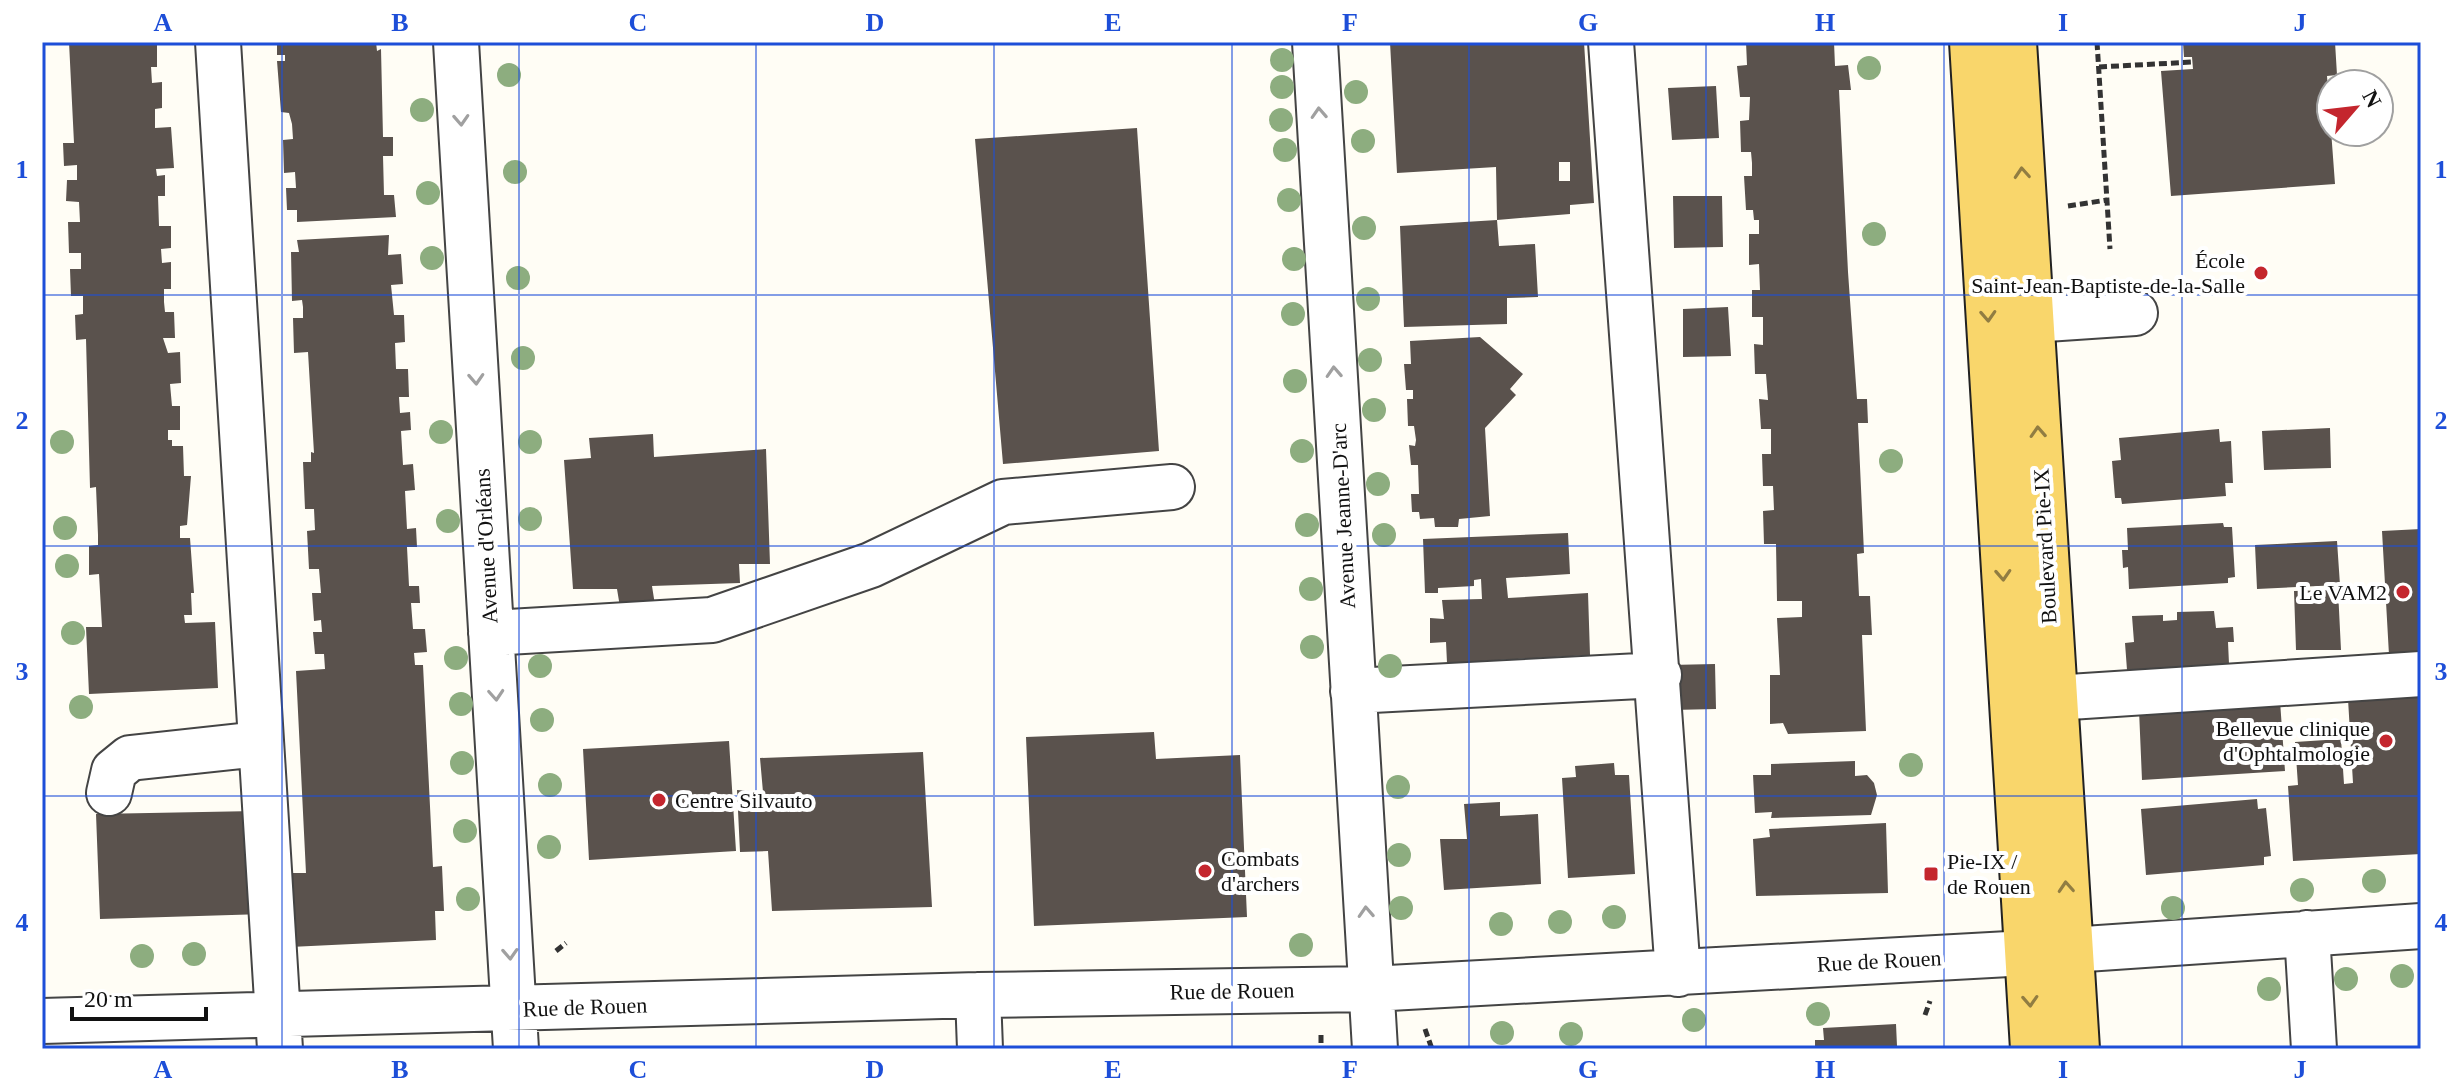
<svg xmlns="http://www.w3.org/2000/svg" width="2463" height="1091" viewBox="0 0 2463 1091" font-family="Georgia,serif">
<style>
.building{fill:#5a524d;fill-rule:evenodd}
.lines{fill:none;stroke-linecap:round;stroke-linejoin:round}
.minor-casing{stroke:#444;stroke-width:48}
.major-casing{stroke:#222;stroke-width:48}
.path{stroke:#333;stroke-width:5;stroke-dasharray:8 4;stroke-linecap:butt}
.minor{stroke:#fff;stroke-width:44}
.major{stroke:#f9d66b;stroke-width:44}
.tree{fill:#8dad7f}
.oneway{stroke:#a0a0a0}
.oneway2{stroke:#917d42}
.grid{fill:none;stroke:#1d4ed8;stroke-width:2;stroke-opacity:0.55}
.poi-dot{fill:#c4262e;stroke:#fff;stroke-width:3}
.labels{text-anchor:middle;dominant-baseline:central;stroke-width:8;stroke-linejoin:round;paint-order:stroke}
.poi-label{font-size:22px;fill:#111;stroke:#fff;text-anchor:end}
.street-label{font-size:22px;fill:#111;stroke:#fff}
.neatline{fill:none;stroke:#1d4ed8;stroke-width:3}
.grid-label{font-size:26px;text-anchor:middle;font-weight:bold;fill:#1d4ed8}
</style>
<rect width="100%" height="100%" fill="#fffdf5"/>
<path class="building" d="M69,42h88v25h-6l1,16 10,-1v26l-7,1v19l16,-1 3,41 -18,1 1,7 8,-1v21h-7l1,30h12v22l-10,1 1,14 9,-1v27h-7v13l1,10h9l1,26h-12l5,15 12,-1 1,31 -11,1 2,22h8v24h-12v10h4v6h11l1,30h7l-4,49 -7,1v12h10l4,55h-3l1,22h-8l1,8 30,-1 3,66 -129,6 -3,-67h16l-3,-53 -10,1v-29l9,-1v-10l-2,-48 -6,1 -4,-149 -10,1 -1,-25 8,-1v-18h-12l-1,-27h11v-16h-12l-1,-31h12l-1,-20 -13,-1 1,-21h10v-15l-13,1 -1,-23h11z
M277,42h99l1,9 4,-2 2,88h10v19h-10l1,39h10l2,22 -99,5v-12h-10l-1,-22h10l-1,-16 -11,1 -1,-33 10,-1 -1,-15 -3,-11 -8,-1 -4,-51h8v-6h-8z
M1390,42h194l10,161 -24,2v9l-73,6 -1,-53 -99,6zM1559,162h11v19h-11z
M1746,42h88l1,24 13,-1 3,25h-12l9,182 9,127h10l1,24h-10l6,130 -7,1 2,42h11l1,20 1,19h-10l4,96 -78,3 -5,-11 -13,1v-49h10l-3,-57 25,-1v-16h-25l-1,-57h-12l-1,-33 11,-1 -1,-24h-10l-1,-32h9v-25h-10l-2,-30 9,1 -2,-26h-11l-1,-30 9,1v-28h-11v-27h8l-1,-26 -10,1v-31h10v-14h-5l-1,-10h-7l-2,-34h8v-13l-1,-11h-10l-1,-31 9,-1 1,-23h-10l-3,-31 10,-1z
M2183,42h152l2,33 -10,1 8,108 -164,12 -10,-125 32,-2 -1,-12h-8z
M1716,86l3,52 -47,2 -4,-52z
M1137,128l22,323 -156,13 -28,-325z
M1673,196h49l1,51 -49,1z
M1497,220l2,26 36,-2 3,53 -31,1v26l-103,3 -4,-101z
M389,235l-1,20 13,-1 2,30 -12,1 3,30h10l1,27 -10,1 1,26h12l1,28h-10l1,16 10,-1 1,18 -10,1 2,34 10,-1 2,26 -10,1 2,38 9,-1 1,19h-10l2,39h10l1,17h-9l2,26h12l2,23 -13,1 1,12h8l10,202 9,-1 2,45h-9l1,29 -146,7 -4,-74h20l-10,-202 29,-2 -1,-15h-9l-2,-22h9l-1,-12 -7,1 -2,-28h9l-2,-24h-10l-2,-38 8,-1 -1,-21h-9l-2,-47h8v-10l3,1 -6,-101 -14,1 -1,-35h10v-11l-1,-7 -10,1 -1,-49h8l-2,-12z
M1728,307l3,49 -48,1v-48z
M1480,337l43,37 -13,15 6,6 -31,33 5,88 -31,3 -1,8h-23l-1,-9 -14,1 -1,-7h-7l-1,-18h8l-1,-29h-7l-2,-20 6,1 1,-6 -2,-14h-6l-1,-27h6v-9h-7l-2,-26h7l-1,-23z
M2330,428l1,40 -67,2 -2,-39z
M2219,429l1,13 11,-1 2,42h-8l1,13 -104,8 -1,-6h-6l-3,-37 9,-1 -2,-22z
M653,434l1,23 112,-8 4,115h-31l1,19 -88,3 3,19 -35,2 -3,-18h-44l-9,-129 27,-2 -2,-20z
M2223,523l1,4h8l3,50 -7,1v5l-99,6 -1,-22 -5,1 -1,-18h6l-1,-22z
M2421,529v124l-32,2 -7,-124z
M1568,533l2,41 -64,4 2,20 80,-5 2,62 -143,8 -1,-21 -16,1v-25l14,1 -2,-19 40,-1 -1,-20 -7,1v6l-36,2v5h-13l-2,-54z
M2337,541l3,44 -83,4 -2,-44z
M2338,590l3,60h-45l-2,-59z
M2214,611l2,17 17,-1 1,15h-6l1,22 -102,6 -2,-27 9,-1 -2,-26 31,-1v6l14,-1v-8z
M1715,664l1,45 -44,1 -2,-45z
M2421,695v159l-128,7 -5,-75 10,-1 -3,-43 46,-3 3,45 9,-1 -5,-84z
M2280,701l5,70 -143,9 -3,-70z
M1154,732l2,27 84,-4 7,162 -213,9 -8,-189z
M729,741l7,110 -147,9 -6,-111z
M923,752l9,155 -160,4 -4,-60 -28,1 -3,-62 26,2 -3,-34z
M1855,761v15l12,-1 7,8 3,12 -6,20 -100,3 1,-6 -17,1 -2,-38h18v-11z
M1614,763l1,12h14l6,99 -67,4 -6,-100 14,-1 -1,-11z
M2257,799l1,10 8,-1 5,48 -7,1v8l-118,10 -5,-66z
M1500,802v14l38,-2 3,70 -97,6 -4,-51h27l-3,-35z
M256,811l4,103 -160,5 -4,-105z
M1886,823l2,70 -132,3 -3,-57 17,-2 -1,-8z
M1896,1024l1,22 9,3h-91v-9h9l-1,-12z"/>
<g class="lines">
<defs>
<path id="minor" d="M218,42l62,1007
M456,42l60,1007
M1315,42l60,1007
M1611,42l67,932
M2031,320l104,-7
M491,633l221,-13 159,-55 132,-63 169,-15
M1353,691l306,-16
M2054,698l367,-24
M109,793l5,-22 16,-13 129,-14
M2307,933l7,116
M978,995l2,54
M42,1021l936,-26 393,-6 656,-36 394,-27"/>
<path id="major" d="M1972,42l61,1007
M2014,42l63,1007"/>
</defs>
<use href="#minor" class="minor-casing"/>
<use href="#major" class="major-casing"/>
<path class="path" d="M2097,42l13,207
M2099,67l94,-5
M2068,206l39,-6
M556,951l10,-8
M1925,1015l5,-14
M1425,1029l7,20
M1321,1035v14"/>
<use href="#minor" class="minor"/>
<use href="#major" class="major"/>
</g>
<g class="tree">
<circle cx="1282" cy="60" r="12"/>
<circle cx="1869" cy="68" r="12"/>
<circle cx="509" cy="75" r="12"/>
<circle cx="1282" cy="87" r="12"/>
<circle cx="1356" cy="92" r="12"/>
<circle cx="422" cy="110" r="12"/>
<circle cx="1281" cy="120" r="12"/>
<circle cx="1363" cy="141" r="12"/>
<circle cx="1285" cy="150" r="12"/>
<circle cx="515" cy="172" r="12"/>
<circle cx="428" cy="193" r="12"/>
<circle cx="1289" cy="200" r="12"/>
<circle cx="1364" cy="228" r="12"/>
<circle cx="1874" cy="234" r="12"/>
<circle cx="432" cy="258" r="12"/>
<circle cx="1294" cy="259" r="12"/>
<circle cx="518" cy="278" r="12"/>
<circle cx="1368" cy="299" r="12"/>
<circle cx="1293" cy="314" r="12"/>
<circle cx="523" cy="358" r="12"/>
<circle cx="1370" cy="360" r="12"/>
<circle cx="1295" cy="381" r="12"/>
<circle cx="1374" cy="410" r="12"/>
<circle cx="441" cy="432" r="12"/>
<circle cx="62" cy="442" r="12"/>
<circle cx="530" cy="442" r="12"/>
<circle cx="1302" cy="451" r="12"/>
<circle cx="1891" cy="461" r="12"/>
<circle cx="1378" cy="484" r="12"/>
<circle cx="530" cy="519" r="12"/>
<circle cx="448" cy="521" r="12"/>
<circle cx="1307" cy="525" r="12"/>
<circle cx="65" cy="528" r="12"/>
<circle cx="1384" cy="535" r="12"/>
<circle cx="67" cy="566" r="12"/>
<circle cx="1311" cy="589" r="12"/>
<circle cx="73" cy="633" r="12"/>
<circle cx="1312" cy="647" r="12"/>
<circle cx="456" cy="658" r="12"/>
<circle cx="540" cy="666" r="12"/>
<circle cx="1390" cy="666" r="12"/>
<circle cx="461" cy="704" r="12"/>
<circle cx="81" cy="707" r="12"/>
<circle cx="542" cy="720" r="12"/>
<circle cx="462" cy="763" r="12"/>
<circle cx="1911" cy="765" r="12"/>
<circle cx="550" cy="785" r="12"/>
<circle cx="1398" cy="787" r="12"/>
<circle cx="465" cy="831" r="12"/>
<circle cx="549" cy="847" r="12"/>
<circle cx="1399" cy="855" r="12"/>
<circle cx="2374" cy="881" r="12"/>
<circle cx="2302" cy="890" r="12"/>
<circle cx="468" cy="899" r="12"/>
<circle cx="1401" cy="908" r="12"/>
<circle cx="2173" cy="908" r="12"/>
<circle cx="1614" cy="917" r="12"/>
<circle cx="1560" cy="922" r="12"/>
<circle cx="1501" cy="924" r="12"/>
<circle cx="1301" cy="945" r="12"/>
<circle cx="194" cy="954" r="12"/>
<circle cx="142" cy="956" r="12"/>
<circle cx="2402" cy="976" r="12"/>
<circle cx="2346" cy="979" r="12"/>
<circle cx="2269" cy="989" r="12"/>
<circle cx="1818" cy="1014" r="12"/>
<circle cx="1694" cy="1020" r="12"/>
<circle cx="1502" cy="1033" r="12"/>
<circle cx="1571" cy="1034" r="12"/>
</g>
<defs><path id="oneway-chevron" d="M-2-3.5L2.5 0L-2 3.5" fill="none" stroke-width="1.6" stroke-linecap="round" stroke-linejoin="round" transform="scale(2)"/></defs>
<g class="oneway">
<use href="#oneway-chevron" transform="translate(1319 113) rotate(-93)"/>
<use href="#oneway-chevron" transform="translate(461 120) rotate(87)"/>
<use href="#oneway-chevron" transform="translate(1334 372) rotate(-93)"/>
<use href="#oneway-chevron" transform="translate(476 379) rotate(87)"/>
<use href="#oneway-chevron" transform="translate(496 695) rotate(86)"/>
<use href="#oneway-chevron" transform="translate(1366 912) rotate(-93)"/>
<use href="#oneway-chevron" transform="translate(510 954) rotate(87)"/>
</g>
<g class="oneway2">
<use href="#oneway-chevron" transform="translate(2022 173) rotate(-94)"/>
<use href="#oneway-chevron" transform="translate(1988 316) rotate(87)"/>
<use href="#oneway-chevron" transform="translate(2038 432) rotate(-93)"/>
<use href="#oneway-chevron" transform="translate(2003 575) rotate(87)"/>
<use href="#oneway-chevron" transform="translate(2066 887) rotate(-94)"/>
<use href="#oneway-chevron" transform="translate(2030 1001) rotate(87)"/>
</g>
<path class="grid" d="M282,42v1007M519,42v1007M756,42v1007M994,42v1007M1232,42v1007M1469,42v1007M1706,42v1007M1944,42v1007M2182,42v1007M42,295h2379M42,546h2379M42,796h2379"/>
<g class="poi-dot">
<circle cx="2261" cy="273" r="8"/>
<circle cx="2403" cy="592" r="8"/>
<circle cx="2386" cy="741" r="8"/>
<circle cx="659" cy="800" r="8"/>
<circle cx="1205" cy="871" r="8"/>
<rect x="1923" y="866" width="16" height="16" rx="4"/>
</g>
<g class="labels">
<g class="poi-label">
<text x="2245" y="260">École<tspan x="2245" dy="25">Saint-Jean-Baptiste-de-la-Salle</tspan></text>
<text x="2387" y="592">Le VAM2</text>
<text x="2370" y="728">Bellevue clinique<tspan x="2370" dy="25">d'Ophtalmologie</tspan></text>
<text x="675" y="800" text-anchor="start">Centre Silvauto</text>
<text x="1221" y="858" text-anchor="start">Combats<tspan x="1221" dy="25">d'archers</tspan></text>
<text x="1947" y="861" text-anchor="start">Pie-IX /<tspan x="1947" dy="25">de Rouen</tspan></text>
</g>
<g class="street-label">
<text transform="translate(1343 516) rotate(-93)">Avenue Jeanne-D'arc</text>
<text transform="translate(486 546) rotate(-93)">Avenue d'Orléans</text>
<text transform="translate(2045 546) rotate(-93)">Boulevard Pie-IX</text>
<text transform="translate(1879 961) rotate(-3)">Rue de Rouen</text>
<text transform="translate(1232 991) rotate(-1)">Rue de Rouen</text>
<text transform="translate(585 1007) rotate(-2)">Rue de Rouen</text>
</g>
</g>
<rect width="2463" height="1091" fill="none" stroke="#ffffff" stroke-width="88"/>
<g transform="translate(2355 108) rotate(62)"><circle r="38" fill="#ffffff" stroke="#a0a0a0" stroke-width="2"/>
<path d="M0-6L14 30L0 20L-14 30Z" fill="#c4262e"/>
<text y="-12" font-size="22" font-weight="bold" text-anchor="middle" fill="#111111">N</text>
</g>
<path d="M72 1007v12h134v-12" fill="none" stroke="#111111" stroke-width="4"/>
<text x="84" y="1007" font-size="24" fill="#111111" stroke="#ffffff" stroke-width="6" paint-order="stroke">20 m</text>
<rect x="44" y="44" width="2375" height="1003" class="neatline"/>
<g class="grid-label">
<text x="163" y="31">A</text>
<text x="400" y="31">B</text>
<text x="638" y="31">C</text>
<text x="875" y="31">D</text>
<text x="1113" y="31">E</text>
<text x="1350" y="31">F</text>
<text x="1588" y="31">G</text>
<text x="1825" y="31">H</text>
<text x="2063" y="31">I</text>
<text x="2300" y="31">J</text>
<text x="22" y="178">1</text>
<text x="2441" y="178">1</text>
<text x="22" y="429">2</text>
<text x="2441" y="429">2</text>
<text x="22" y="680">3</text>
<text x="2441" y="680">3</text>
<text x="22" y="931">4</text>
<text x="2441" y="931">4</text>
<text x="163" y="1078">A</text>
<text x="400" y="1078">B</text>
<text x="638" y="1078">C</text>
<text x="875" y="1078">D</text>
<text x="1113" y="1078">E</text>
<text x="1350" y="1078">F</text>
<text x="1588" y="1078">G</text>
<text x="1825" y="1078">H</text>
<text x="2063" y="1078">I</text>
<text x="2300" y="1078">J</text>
</g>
</svg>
